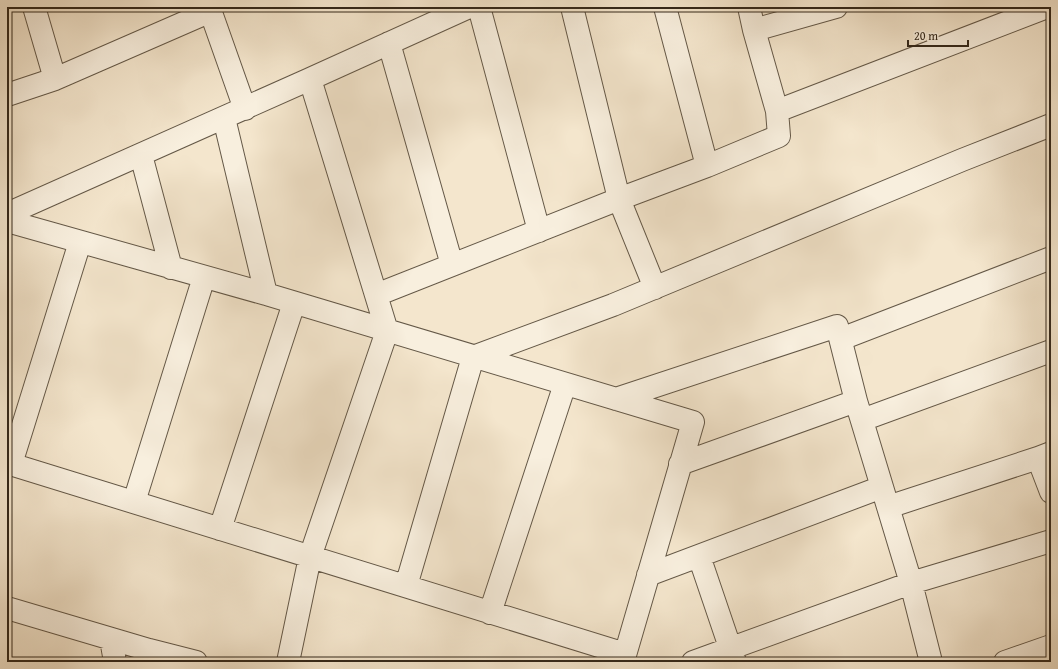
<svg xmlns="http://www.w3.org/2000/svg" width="1058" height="669" viewBox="0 0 1058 669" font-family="'Gentium Book Plus',serif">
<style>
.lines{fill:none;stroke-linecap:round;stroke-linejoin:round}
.minor-casing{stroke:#645847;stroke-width:24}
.minor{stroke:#f8efde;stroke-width:22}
</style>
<rect width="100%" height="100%" fill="#f4e6cd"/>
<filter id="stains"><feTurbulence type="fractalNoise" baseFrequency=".005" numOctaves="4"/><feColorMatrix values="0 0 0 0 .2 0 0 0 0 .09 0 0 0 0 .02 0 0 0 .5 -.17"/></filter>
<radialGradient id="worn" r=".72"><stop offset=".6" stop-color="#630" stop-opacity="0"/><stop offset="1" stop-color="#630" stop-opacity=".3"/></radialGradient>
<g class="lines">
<defs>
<path id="minor" d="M209,7l36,102
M479,7l60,224
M572,7l47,192 36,89
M665,7l42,159
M749,7l5,23 23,81
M754,30l82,-23
M389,43l63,222
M55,79l156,-68
M310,79l159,-72
M7,95l48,-16 -21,-72
M224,118l42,176
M141,155l30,113
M7,214l303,-135 77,252 -77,226 -22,105
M7,221l259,73 427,128 -70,240
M376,295l243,-96 88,-33 72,-30 -2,-25 270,-104
M841,339l210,-81
M616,399l221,-73 19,75
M862,420l189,-69
M1051,453l-13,5 13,34
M7,463l618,191
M11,464l69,-222
M680,464l176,-63 55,182 20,79
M134,502l70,-225
M888,507l150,-49
M220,529l74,-226
M699,556l36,106
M648,575l234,-88
M406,586l67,-229 140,-52 349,-145 89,-35
M7,608l142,42 47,12
M490,613l75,-229
M111,639l4,23
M693,662l218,-79 140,-42
M1005,662l46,-16"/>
</defs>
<use href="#minor" class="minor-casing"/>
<use href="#minor" class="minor"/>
</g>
<rect width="1058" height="669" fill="none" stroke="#f4e6cd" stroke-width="24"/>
<rect x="8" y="8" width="1042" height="653" fill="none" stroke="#34281a" stroke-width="2"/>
<rect x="12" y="12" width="1034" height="645" fill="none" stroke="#34281a"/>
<path d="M908 40v6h60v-6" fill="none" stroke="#34281a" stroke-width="2"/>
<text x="914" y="40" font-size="12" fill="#34281a" stroke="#f8efde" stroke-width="3" paint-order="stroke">20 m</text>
<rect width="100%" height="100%" filter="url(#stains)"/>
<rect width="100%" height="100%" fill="url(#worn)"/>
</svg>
